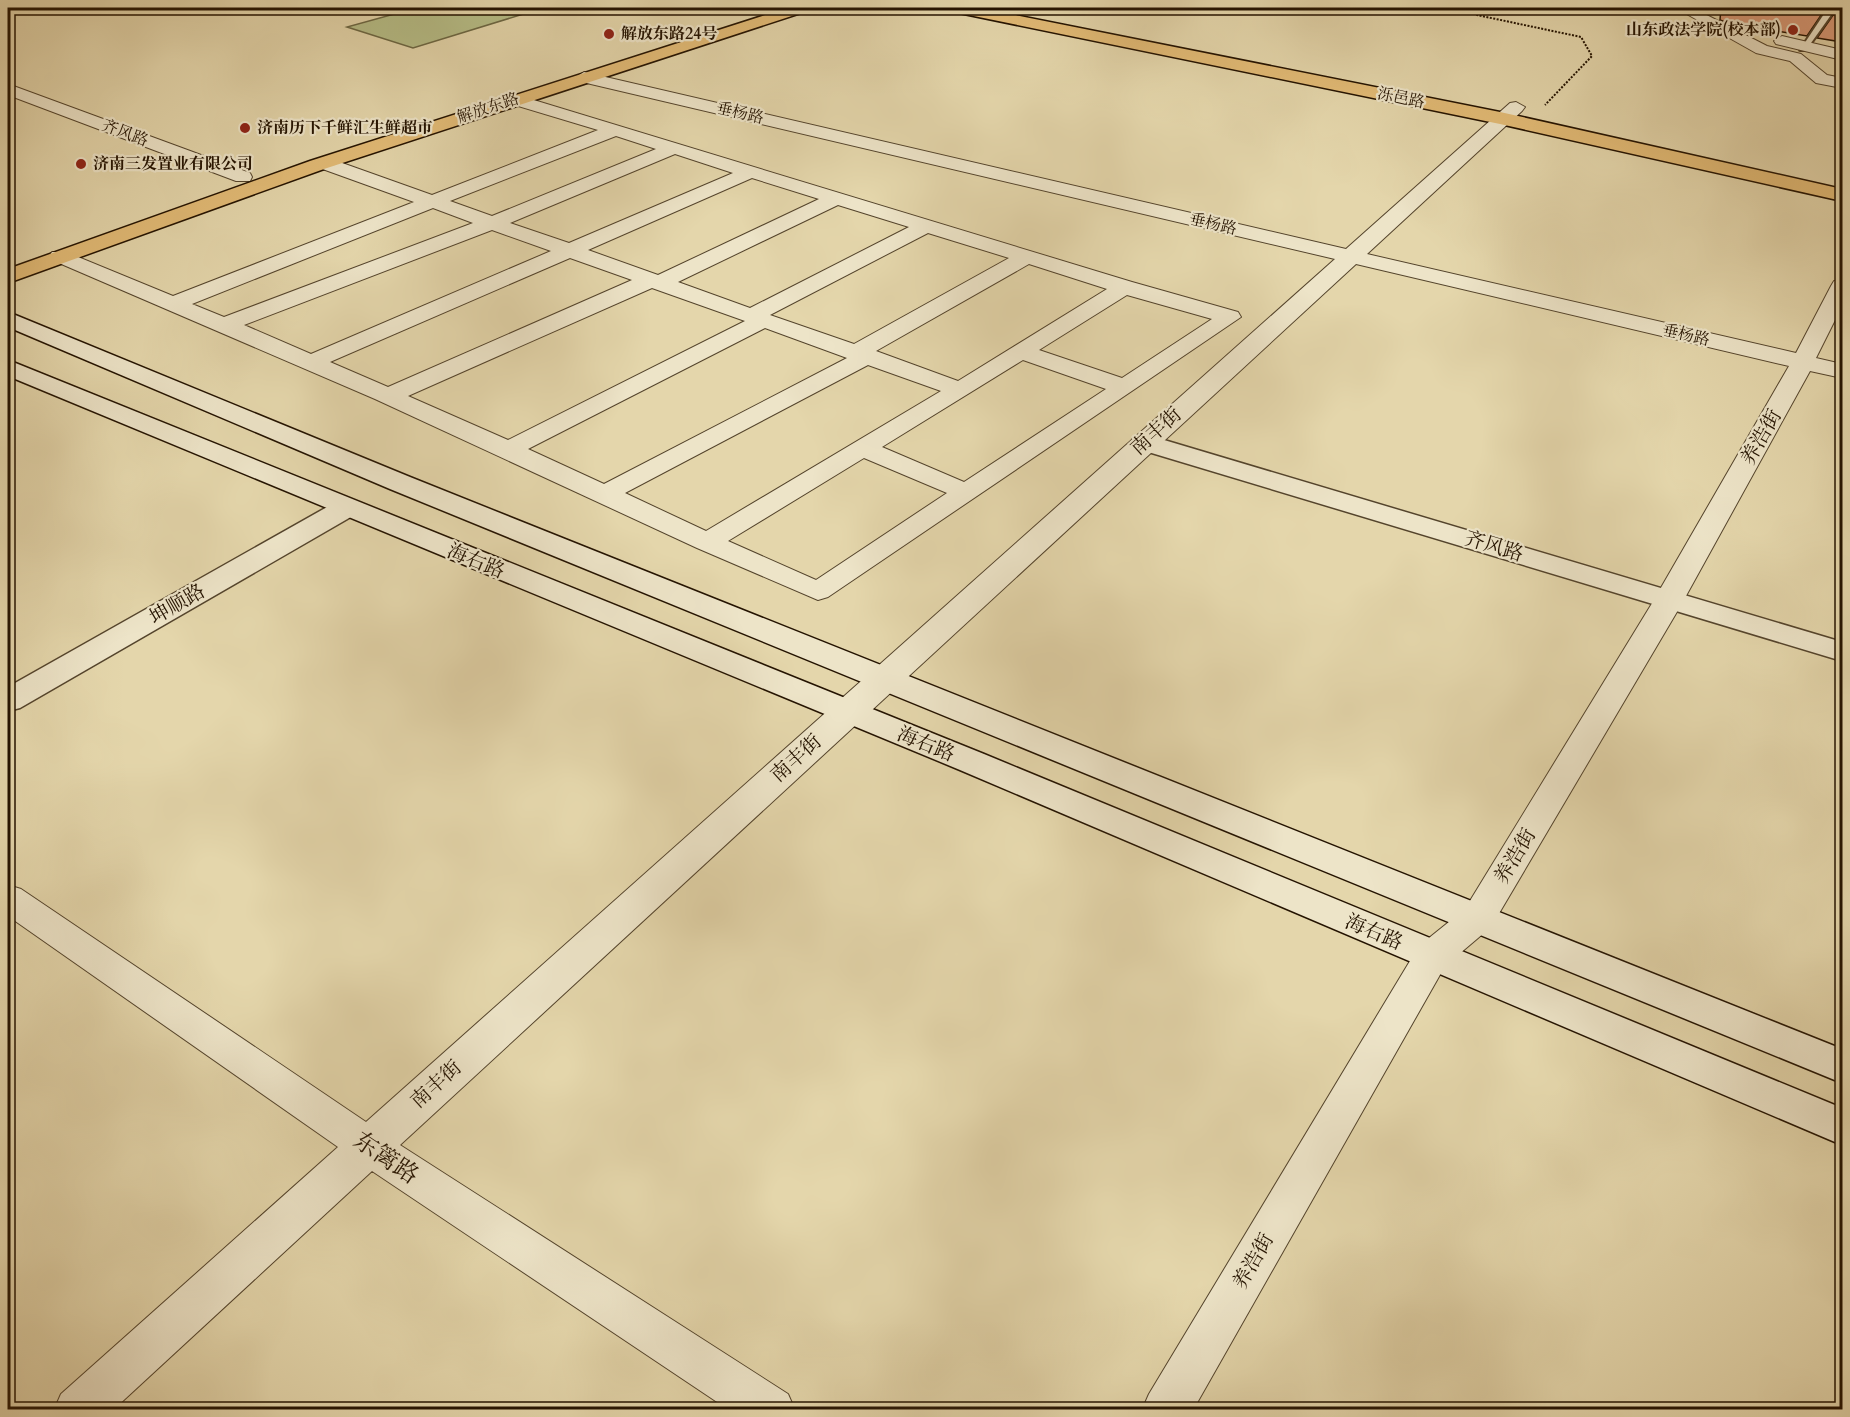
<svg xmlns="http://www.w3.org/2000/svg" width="1850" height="1417" viewBox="0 0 1850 1417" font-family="Cardo,'Noto Serif SC',serif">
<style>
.green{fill:#b6bd87;stroke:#6d6844;stroke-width:1.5}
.building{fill:#db9b79;stroke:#241301;stroke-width:1.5}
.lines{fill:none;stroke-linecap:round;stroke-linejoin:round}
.service-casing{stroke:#54442c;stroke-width:4}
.minor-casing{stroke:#54442c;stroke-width:2}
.tertiary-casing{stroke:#54442c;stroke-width:3}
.secondary-casing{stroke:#241301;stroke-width:3}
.primary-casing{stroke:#241301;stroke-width:3}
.path{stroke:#241301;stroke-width:2;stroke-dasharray:2 1.5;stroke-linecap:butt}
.service{fill:#ede4c8;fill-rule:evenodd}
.minor{fill:#ede4c8;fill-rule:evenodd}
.tertiary{fill:#ede4c8;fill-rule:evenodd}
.secondary{fill:#ede4c8;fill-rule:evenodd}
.primary{fill:#e2bb76;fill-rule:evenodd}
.poi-dot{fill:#8f2418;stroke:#ede4c8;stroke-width:2}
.labels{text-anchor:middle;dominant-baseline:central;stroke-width:4.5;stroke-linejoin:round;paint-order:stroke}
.far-poi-label{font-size:16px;font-weight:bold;fill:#241301;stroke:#ede4c8;text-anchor:start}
.far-street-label{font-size:16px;fill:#241301;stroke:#ede4c8}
.street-label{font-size:20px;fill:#241301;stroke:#ede4c8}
.near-street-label{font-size:24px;fill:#241301;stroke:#ede4c8}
</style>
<rect width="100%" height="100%" fill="#e4d6ab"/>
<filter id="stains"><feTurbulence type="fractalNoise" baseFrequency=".00333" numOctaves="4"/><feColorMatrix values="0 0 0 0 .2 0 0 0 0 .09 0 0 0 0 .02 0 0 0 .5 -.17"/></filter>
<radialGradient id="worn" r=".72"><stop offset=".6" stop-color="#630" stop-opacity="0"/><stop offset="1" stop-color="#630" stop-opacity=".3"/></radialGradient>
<path class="green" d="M416,8h127l-130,40 -66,-21z"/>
<path class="building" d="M1721,8h105l-19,28 -79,-13 -8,-3z
M1838,8h4v34l-25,-4z"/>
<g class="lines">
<defs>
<path id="service" d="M1828,8h8l-30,42h-6z"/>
<path id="minor" d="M741,8h18l2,1 -8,5z
M1676,8h17l74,38 34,8 26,21 15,3v10l-26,-5 -26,-22 -34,-8z
M1782,36l60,14v10l-66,-16 -2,-3z
M584,72l762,177 164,-146 6,-1 9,5 -3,4 -155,143 429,99 35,-67 3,-5 8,-1v26l-26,52 26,6v14l-32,-7 -129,234 -190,322 -46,39 -252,444h-51l7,-16 270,-448 46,-37 186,-304 138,-239 -433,-102 -956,881 388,249 7,16h-66l-357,-239 -259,239h-59l7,-16 277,-247 -330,-231v-31l13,4 345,233 969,-863 -757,-178 -2,-4z
M8,84l242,89 2,4 -2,4h-14l-228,-86z
M514,94l618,188 106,30 3,5 -413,280 -10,3 -121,-52 -322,-149 -323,-139 -3,-4 3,-4h14l107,44 241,-94 -97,-35 -2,-4 2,-4h14l101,36 166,-65 -90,-27 -3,-4zM616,136l40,13 -164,67 -42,-15zM675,154l58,19 -164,70 -59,-20zM752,178l67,21 -161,76 -70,-25zM838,205l71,22 -159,81 -72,-26zM433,208l40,15 -249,94 -32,-13zM492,230l59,21 -240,103 -67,-29zM928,233l81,25 -155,86 -84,-29zM570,258l62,22 -244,107 -58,-25zM1029,264l78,25 -149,92 -82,-30zM652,288l93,33 -237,119 -100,-44zM1127,295l85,24 -90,59 -83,-28zM765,328l82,30 -243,126 -76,-35zM1023,360l83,29 -142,93 -82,-35zM868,365l73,26 -235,140 -81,-38zM864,458l83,35 -131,87 -88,-39z"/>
<path id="tertiary" d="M1144,434l698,208v19l-707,-213 -4,-6 4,-6z
M346,500l10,2 4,6 -4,6 -336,194 -12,3v-24l328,-185z"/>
<path id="secondary" d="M8,312l402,165 1432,572v34l-1452,-594 -382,-162z
M8,360l976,394 858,354v37l-882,-375 -952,-394z"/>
<path id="primary" d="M787,8h22l-2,3 -483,158 -316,114v-14l302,-108z
M951,8h29l520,104 342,77v12l-342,-77 -541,-111z"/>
</defs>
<use href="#service" class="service-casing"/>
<use href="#minor" class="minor-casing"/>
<use href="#tertiary" class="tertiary-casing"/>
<use href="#secondary" class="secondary-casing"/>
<use href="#primary" class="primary-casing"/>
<path class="path" d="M1486,8l-9,7 104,22 11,19 -47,49"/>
<use href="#service" class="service"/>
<use href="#minor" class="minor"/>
<use href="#tertiary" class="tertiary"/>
<use href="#secondary" class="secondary"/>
<use href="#primary" class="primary"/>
</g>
<g class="poi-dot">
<circle cx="1793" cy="30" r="6"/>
<circle cx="609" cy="34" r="6"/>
<circle cx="245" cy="128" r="6"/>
<circle cx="81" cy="164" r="6"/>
</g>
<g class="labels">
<g class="far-poi-label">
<text x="1781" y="30" text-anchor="end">山东政法学院(校本部)</text>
<text x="621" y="34">解放东路24号</text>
<text x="257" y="128">济南历下千鲜汇生鲜超市</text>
<text x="93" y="164">济南三发置业有限公司</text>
</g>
<g class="far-street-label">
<text transform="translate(1401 98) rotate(12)">泺邑路</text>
<text transform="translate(488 108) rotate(-18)">解放东路</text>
<text transform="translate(740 113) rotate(13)">垂杨路</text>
<text transform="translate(125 133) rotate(21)">齐风路</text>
<text transform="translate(1213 224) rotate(13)">垂杨路</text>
<text transform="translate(1686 335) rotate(13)">垂杨路</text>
</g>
<g class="street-label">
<text transform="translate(1156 431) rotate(-42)">南丰街</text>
<text transform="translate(1761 437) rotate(-60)">养浩街</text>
<text transform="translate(1494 546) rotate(17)">齐风路</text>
<text transform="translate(476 561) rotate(22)">海右路</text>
<text transform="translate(177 604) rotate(-30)">坤顺路</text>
<text transform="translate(926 744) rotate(22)">海右路</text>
<text transform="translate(796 758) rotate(-42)">南丰街</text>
<text transform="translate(1515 856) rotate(-59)">养浩街</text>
<text transform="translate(1374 932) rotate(23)">海右路</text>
<text transform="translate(436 1084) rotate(-42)">南丰街</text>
<text transform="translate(1253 1261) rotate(-60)">养浩街</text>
</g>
<g class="near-street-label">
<text transform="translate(386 1158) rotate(34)">东篱路</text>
</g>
</g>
<rect width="1850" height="1417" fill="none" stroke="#e4d6ab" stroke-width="30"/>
<rect x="9" y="9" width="1832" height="1399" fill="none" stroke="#241301" stroke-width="3"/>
<rect x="15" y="15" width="1820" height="1387" fill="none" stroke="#241301" stroke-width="1.5"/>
<rect width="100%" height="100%" filter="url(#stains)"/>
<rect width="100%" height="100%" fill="url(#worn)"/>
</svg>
